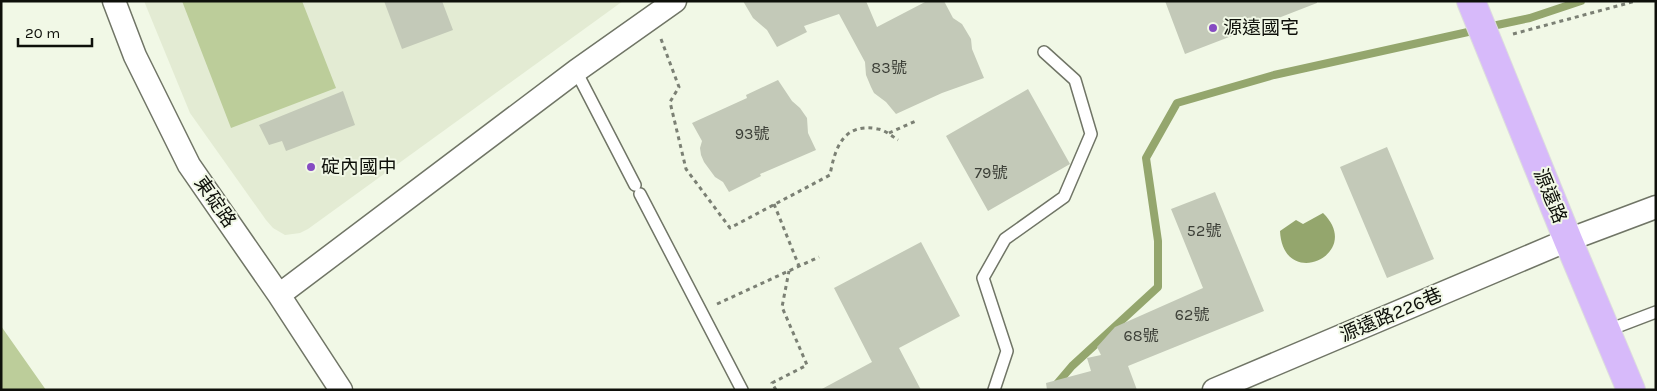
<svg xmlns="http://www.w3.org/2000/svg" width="1657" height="391" viewBox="0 0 1657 391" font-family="Karla,'Noto Sans TC',sans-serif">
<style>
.built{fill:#e3ebd3}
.green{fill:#bccd9a}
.water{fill:#94a66d}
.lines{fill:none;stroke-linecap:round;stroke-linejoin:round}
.stream{stroke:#94a66d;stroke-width:8}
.building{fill:#c3c9b8}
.service-casing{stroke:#707566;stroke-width:14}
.minor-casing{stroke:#707566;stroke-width:25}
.primary-casing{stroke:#dddedd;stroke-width:30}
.path{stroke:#7b8074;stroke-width:3;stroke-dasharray:4 4;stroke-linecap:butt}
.service{stroke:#fff;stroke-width:11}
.minor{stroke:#fff;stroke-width:22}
.primary{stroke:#d7bafa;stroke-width:28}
.poi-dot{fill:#864cc2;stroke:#f1f8e6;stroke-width:2}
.labels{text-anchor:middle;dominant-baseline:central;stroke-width:4;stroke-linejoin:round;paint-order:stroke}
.number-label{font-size:16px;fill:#3b3e36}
.poi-label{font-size:19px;fill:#0e100a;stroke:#f1f8e6;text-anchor:start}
.street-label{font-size:19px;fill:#0e100a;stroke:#f1f8e6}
</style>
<rect width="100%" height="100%" fill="#f1f8e6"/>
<path class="built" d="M144,1h479l-315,228 -8,4 -15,2 -12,-7 -7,-8 -76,-107z"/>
<path class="green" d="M182,1h120l34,87 -105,40z
M1,326l45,64h-45z"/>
<path class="water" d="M1323,213c42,41 -40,79 -43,18l16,-11 7,4z"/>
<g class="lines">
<path class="stream" d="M1497,25l33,-7 51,-17
M1055,386l17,-20 86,-79v-46l-12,-83 31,-55 97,-28 194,-43"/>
</g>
<path class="building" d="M384,1h58l11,29 -51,19z
M743,1h123l11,26 50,-26h17l9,17 9,6 9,15 1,10 12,29 -42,15 -46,21 -10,-12 -12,-9 -3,-6 -5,-12 -1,-13 -26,-48 -35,12 3,6 -30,15 -10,-17 -14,-12z
M1165,1h152v2l-132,51z
M778,80l14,21 8,7 7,10 1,15 8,17 -56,24 1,2 -32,16 -6,-10 -8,-5 -11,-15 -3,-7 -1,-7 2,-7 -10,-18 55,-25 -1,-3z
M1028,89l42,75 -82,47 -42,-75z
M343,91l12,34 -69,26 -4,-10 -13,4 -10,-20z
M1387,147l47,112 -47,19 -47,-111z
M1215,192l49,119 -136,55 9,24h-90l-1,-7 45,-12 -4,-13 14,-3 -4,-8 18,-20 88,-39 -32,-79z
M921,242l39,74 -61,32 22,42h-101l52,-28 -38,-74z"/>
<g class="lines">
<defs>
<path id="service" d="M576,71l59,114
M640,194l102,196
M1606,331l50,-19
M994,390l13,-39 -24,-73 22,-39 59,-42 27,-63 -16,-54 -31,-28"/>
<path id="minor" d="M114,1l21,55 54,109 90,130 62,95
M279,295l297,-224 99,-70
M1214,390l354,-150 88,-33"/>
<path id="primary" d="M1471,1l97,239 63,150"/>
</defs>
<use href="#service" class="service-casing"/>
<use href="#minor" class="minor-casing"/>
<use href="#primary" class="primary-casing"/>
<path class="path" d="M1513,34l123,-33
M661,39l18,48 -9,15 16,67 44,59 100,-53c5,-28 14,-53 48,-46 7,1 14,7 20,11
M889,133l29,-13
M774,204l25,62
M717,304l102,-47
M776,390l-4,-7 35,-18 -25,-58 7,-36"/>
<use href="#service" class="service"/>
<use href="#minor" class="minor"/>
<use href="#primary" class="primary"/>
</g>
<g class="poi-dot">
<circle cx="1213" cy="28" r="5"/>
<circle cx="311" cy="167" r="5"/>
</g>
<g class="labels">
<g class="number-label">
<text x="889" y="67">83號</text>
<text x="752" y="133">93號</text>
<text x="991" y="172">79號</text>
<text x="1204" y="230">52號</text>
<text x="1192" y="314">62號</text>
<text x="1141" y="335">68號</text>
</g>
<g class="poi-label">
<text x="1223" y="28">源遠國宅</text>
<text x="321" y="167">碇內國中</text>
</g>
<g class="street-label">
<text transform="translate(1550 196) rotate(68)">源遠路</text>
<text transform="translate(215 202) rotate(55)">東碇路</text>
<text transform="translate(1391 315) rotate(-23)">源遠路226巷</text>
</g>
</g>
<rect width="1657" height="391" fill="none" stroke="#0e100a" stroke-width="5"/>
<path d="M18 38v8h74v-8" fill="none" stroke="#0e100a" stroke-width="2.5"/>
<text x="25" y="38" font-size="15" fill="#0e100a" stroke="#f1f8e6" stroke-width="4" paint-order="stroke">20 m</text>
</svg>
